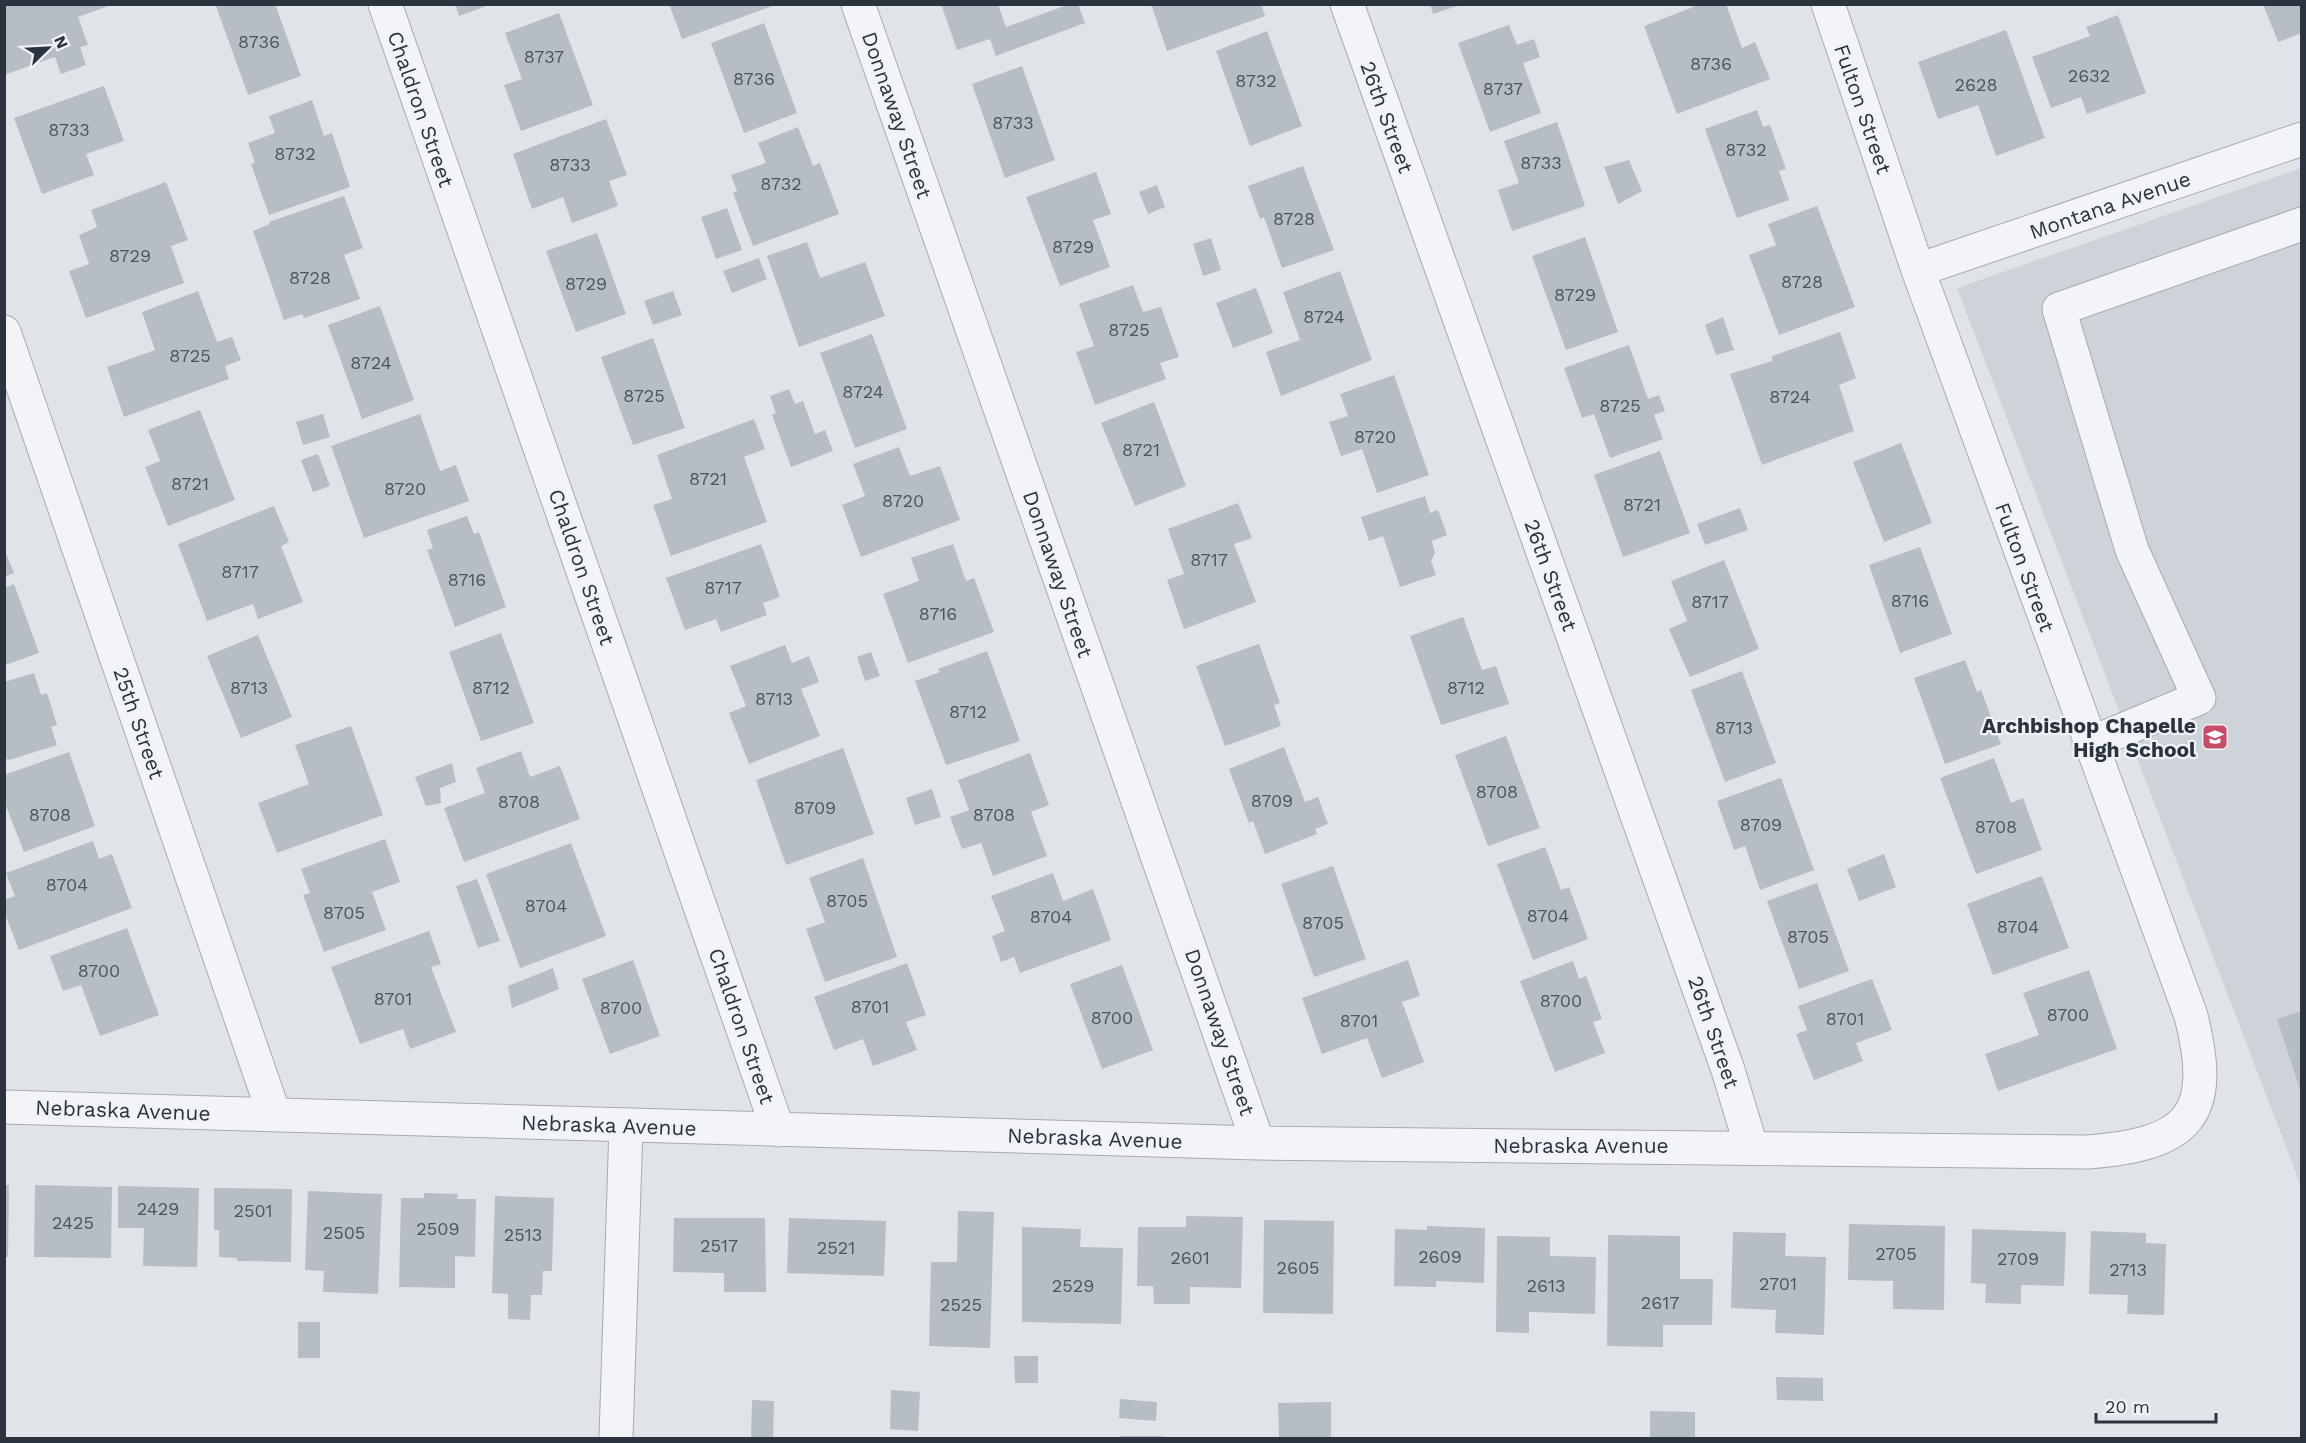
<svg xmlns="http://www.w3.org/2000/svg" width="2306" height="1443" viewBox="0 0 2306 1443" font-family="'Work Sans',sans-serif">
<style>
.built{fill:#ced3da}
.building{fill:#b7bdc5}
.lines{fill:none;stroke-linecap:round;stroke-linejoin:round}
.minor-casing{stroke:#a6abb2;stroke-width:35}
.minor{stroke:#f2f4f7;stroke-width:33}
.labels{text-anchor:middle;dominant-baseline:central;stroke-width:4.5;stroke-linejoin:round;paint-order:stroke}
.number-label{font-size:18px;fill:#4d5660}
.street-label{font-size:21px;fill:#2a333e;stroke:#eff3f6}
.poi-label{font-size:21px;font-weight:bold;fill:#2a333e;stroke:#eff3f6;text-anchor:end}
</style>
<rect width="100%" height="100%" fill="#e0e4e8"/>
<path class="built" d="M2301,168v1018l-344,-898z"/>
<path class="building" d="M4,4h107v1l-33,12 10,28 -8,2 6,18 -25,9 -6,-17 -51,18z
M221,4h54l26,72 -53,19 -32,-89z
M455,4h34v1l-30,11z
M669,4h106v1l-93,34z
M941,4h57l8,23 64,-23h8l7,19 -89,33 -6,-17 -33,11z
M1151,4h110l4,12 -98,35z
M1430,4h30v1l-27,9z
M1701,4h25l16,44 13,-6 15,37 -93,35 -33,-88z
M2263,4h39v29l-24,9z
M559,13l34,92 -72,26 -17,-46 18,-6 -17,-46z
M2118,15l28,78 -59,21 -6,-17 -30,11 -19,-51 58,-21 -4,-9z
M764,23l33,90 -53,20 -33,-90z
M1509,25l8,20 17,-6 6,18 -17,6 18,50 -51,19 -32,-89z
M2006,30l39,108 -49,18 -18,-51 -40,14 -20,-57z
M1267,31l35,95 -52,20 -34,-95z
M1022,66l33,94 -50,18 -33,-94z
M104,86l20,55 -38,13 8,21 -52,19 -28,-76z
M312,100l12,36 8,-3 18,54 -81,28 -18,-51 4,-1 -7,-20 27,-10 -6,-17z
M1757,110l6,17 7,-2 16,44 -7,2 10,29 -52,18 -32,-89z
M606,119l21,56 -18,6 9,25 -46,17 -9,-26 -31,12 -19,-55z
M1557,122l28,84 -73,25 -14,-41 21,-7 -15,-42z
M798,127l15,39 7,-3 19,51 -86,32 -20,-53 4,-2 -6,-16 35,-12 -8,-20z
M1629,160l13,31 -24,13 -14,-37z
M1303,166l31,84 -52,18 -18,-51 -4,2 -12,-33z
M1096,172l15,42 -18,6 17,47 -50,19 -34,-89z
M166,182l22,58 -17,6 13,37 -98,35 -17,-47 20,-7 -10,-29 18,-8 -6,-17z
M1157,185l8,22 -17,7 -9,-22z
M344,196l19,52 -19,7 16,44 -56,19 -2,-4 -18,6 -31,-89 17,-7 -1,-2z
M1817,206l38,101 -76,28 -30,-80 27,-10 -8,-21z
M727,208l15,42 -26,9 -15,-42z
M597,233l29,81 -50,18 -30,-81z
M1585,237l33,95 -52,18 -34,-94z
M1211,238l10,32 -18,6 -10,-32z
M807,242l13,36 45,-16 20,54 -86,31 -32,-91z
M759,258l8,21 -35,14 -9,-22z
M1340,271l32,89 -91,36 -15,-44 34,-12 -17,-48z
M1133,285l10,27 18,-5 18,50 -19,6 6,16 -71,26 -19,-53 18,-6 -15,-42z
M1256,288l17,45 -40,15 -17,-45z
M198,291l19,51 15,-5 9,23 -16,6 4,13 -105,38 -17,-50 48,-17 -13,-38z
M673,291l9,24 -29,10 -9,-24z
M380,306l34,94 -52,19 -34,-94z
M1723,317l11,33 -18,5 -11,-30z
M1840,332l16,46 -17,7 15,46 -92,34 -32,-91 42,-13v-5z
M872,334l35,95 -52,19 -35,-95z
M653,338l32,90 -52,17 -32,-88z
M1629,345l19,54 11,-4 6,16 -11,4 9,24 -53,19 -16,-44 -12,4 -18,-50z
M1394,375l35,100 -52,18 -15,-44 -21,7 -12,-34 19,-6 -8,-22z
M789,389l6,15 8,-3 12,33 10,-4 8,21 -42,16 -19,-52 4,-2 -6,-17z
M1154,402l32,84 -51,20 -34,-83z
M200,410l35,90 -67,26 -23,-59 15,-6 -12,-31z
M323,414l7,23 -27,8 -7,-23z
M420,414l20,57 16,-6 13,36 -105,37 -33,-92z
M754,419l11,30 -21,8 23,65 -96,34 -18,-51 19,-6 -15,-44z
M1901,443l31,80 -48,19 -31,-80z
M899,447l11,29 30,-10 20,54 -99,37 -19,-52 23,-9 -12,-32z
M1660,451l30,82 -67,24 -29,-82z
M318,454l12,32 -17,6 -12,-32z
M1425,496l5,17 8,-3 9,25 -15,6 3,12 -4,8 5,14 -36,12 -17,-51 -14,5 -8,-24z
M1238,503l14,35 -18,6 22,58 -72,27 -17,-49 17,-6 -16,-45z
M274,506l15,36 -8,4 22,56 -45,17 -5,-15 -46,17 -29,-77z
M1740,508l8,22 -43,15 -8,-21z
M467,516l7,18 5,-2 27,75 -51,20 -28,-77 6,-2 -6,-18z
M761,544l19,53 -17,6 4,12 -46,17 -5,-13 -31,11 -19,-52z
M953,544l13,37 8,-3 20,54 -86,31 -25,-69 36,-13 -8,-23z
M1920,547l32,87 -52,19 -31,-88z
M4,548l10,25 -10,4z
M1724,560l35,89 -69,28 -21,-48 18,-8 -16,-40z
M14,584l25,69 -34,12v-77z
M1463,617l19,53 14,-4 13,38 -68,21 -31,-89z
M501,633l33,90 -53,18 -32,-89z
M258,635l34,82 -51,21 -34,-82z
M1259,644l21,59 -6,2 7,21 -56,20 -29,-80z
M785,645l7,18 17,-7 10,26 -18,7 19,47 -71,28 -20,-51 17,-7 -16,-40z
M987,651l33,90 -74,24 -31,-84 25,-9 -2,-3z
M871,652l9,24 -15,5 -8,-24z
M1965,660l12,32 4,-2 20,54 -56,20 -31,-86z
M1742,671l34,92 -51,19 -34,-92z
M34,673l7,22 6,-2 10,32 -6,2 6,18 -48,15 -5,-2v-76z
M351,726l32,89 -106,38 -19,-50 51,-19 -14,-39z
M1506,736l34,92 -52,18 -33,-91z
M1284,747l21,55 13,-5 10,27 -13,5 2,5 -52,20 -12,-33 -4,2 -20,-54z
M843,748l31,86 -88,31 -30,-85z
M521,751l9,26 30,-11 20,53 -116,43 -20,-54 41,-15 -9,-25z
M69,752l26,74 -71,26 -20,-51v-26z
M1030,753l19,52 -18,7 16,44 -54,20 -12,-33 -19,6 -12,-32 19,-7 -11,-30z
M1994,758l17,45 12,-5 19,52 -66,24 -36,-96z
M452,763l4,19 -16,6 1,15 -15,3 -11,-29z
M1781,778l33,92 -54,20 -15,-44 -11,4 -17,-49z
M932,789l9,28 -26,8 -9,-27z
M385,839l15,43 -28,10 14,38 -62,22 -21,-57 7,-2 -9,-24z
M93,841l6,18 13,-5 20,54 -113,42 -15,-39v-11l11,-4 -9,-23z
M571,843l35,93 -86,32 -34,-94z
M1545,847l16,43 8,-3 19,52 -55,21 -36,-96z
M1884,854l12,33 -37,14 -12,-32z
M863,858l34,99 -72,25 -19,-53 19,-7 -16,-44z
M1333,866l33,93 -52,18 -33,-93z
M1053,873l10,28 30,-12 18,51 -91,33 -6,-16 -13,5 -9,-26 13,-5 -14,-35z
M2042,876l27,72 -76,27 -26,-71z
M477,879l23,62 -22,7 -22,-62z
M1817,883l32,88 -50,18 -32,-88z
M127,928l32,87 -59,21 -19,-51 -18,6 -13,-35z
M429,931l12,33 -10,3 25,65 -46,17 -7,-20 -43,15 -29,-77z
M633,960l27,76 -50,18 -28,-75z
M1408,960l12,36 -18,6 22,60 -42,16 -15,-40 -45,16 -20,-56z
M1573,961l6,18 7,-3 16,43 -9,3 12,31 -50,19 -35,-91z
M907,963l19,52 -20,7 11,28 -44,16 -10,-27 -29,11 -20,-53z
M1122,965l31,85 -51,19 -32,-85z
M553,968l6,21 -47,19 -4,-22z
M2089,970l28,79 -119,42 -13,-37 54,-19 -16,-42z
M1872,979l20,51 -36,13 7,18 -49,19 -18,-46 11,-4 -9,-24z
M2302,1011v82h-1l-24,-74z
M4,1185h5l-1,72h-4z
M35,1185l77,2 -1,71 -77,-1z
M118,1186l81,2 -2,79 -54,-1 1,-38h-26z
M214,1188l78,1 -1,73 -54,-1v-3l-18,-1v-27h-5z
M308,1191l74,3 -4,100 -55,-2 1,-21 -19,-1z
M424,1193l34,1 -1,5h19l-1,58 -20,-1v32l-56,-1 2,-89h23z
M495,1196l59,2 -2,73h-9l-1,24h-11l-1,25 -22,-1v-25l-16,-1z
M958,1211l36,1 -4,136 -61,-2 2,-84h26z
M1186,1216l57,1 -2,71 -51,-1v17h-36l-1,-18h-16l1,-59h48z
M674,1218h91l1,74h-42v-19l-51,-1z
M789,1218l97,3 -2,55 -97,-3z
M1264,1220l70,1 -1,93 -70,-1z
M1849,1224l96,2 -1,84 -51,-1v-28l-45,-1z
M1427,1226l58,2 -1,55 -48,-2v6l-42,-1 1,-57 32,1z
M1022,1227l59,2 -1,18 43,1 -2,76 -99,-2z
M1972,1229l94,3 -2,54 -43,-1v19l-36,-1 1,-19 -15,-1z
M2091,1231l55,2v10l20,1 -2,71 -37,-1 1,-19 -39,-1z
M1733,1232l53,1 -1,23 41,1 -2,78 -49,-2 1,-23 -45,-2z
M1608,1235l72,1v43h33l-1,46h-49v22l-56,-1z
M1497,1236l53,1v19l46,1 -1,57 -66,-2v21l-33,-1z
M298,1322h22v36h-22z
M1014,1356h24v27h-23z
M1776,1377l47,1v23l-46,-1z
M891,1390l29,2 -2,39 -28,-2z
M1120,1399l37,3 -1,19 -37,-3z
M752,1400l22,1 -1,37h-22z
M1331,1402v36h-52l-1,-35z
M1650,1411l45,1v26h-45z
M1120,1436h43v2h-43z"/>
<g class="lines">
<defs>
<path id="minor" d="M385,4l393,1126
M858,4l400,1139
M1347,4l381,1066 23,76
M1918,270l384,-131
M4,332l270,782
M2089,744l110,-46 -67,-148 -73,-241 243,-85
M4,1107l1254,36 830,9c99,-8 129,-34 103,-136l-273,-746 -90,-266
M616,1438l10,-312"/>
</defs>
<use href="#minor" class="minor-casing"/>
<use href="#minor" class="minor"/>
</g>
<defs>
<symbol id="school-square" viewBox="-11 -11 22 22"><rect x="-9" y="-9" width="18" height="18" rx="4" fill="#c64c69" stroke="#eff3f6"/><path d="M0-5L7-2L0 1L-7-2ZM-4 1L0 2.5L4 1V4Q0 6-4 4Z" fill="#fff"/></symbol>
</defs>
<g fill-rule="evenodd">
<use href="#school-square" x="2200" y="722" width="30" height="30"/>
</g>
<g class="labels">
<g class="number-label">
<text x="259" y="41">8736</text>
<text x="544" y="56">8737</text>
<text x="1711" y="63">8736</text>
<text x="2089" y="75">2632</text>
<text x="754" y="78">8736</text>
<text x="1256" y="80">8732</text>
<text x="1976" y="84">2628</text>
<text x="1503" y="88">8737</text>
<text x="1013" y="122">8733</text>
<text x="69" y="129">8733</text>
<text x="1746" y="149">8732</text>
<text x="295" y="153">8732</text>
<text x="1541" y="162">8733</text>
<text x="570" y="164">8733</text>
<text x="781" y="183">8732</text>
<text x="1294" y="218">8728</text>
<text x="1073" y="246">8729</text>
<text x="130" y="255">8729</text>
<text x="310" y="277">8728</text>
<text x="1802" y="281">8728</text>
<text x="586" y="283">8729</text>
<text x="1575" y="294">8729</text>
<text x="1324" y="316">8724</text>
<text x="1129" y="329">8725</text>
<text x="190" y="355">8725</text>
<text x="371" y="362">8724</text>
<text x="863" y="391">8724</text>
<text x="644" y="395">8725</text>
<text x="1790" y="396">8724</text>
<text x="1620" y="405">8725</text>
<text x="1375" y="436">8720</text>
<text x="1141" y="449">8721</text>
<text x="708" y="478">8721</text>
<text x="190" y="483">8721</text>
<text x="405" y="488">8720</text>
<text x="903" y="500">8720</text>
<text x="1642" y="504">8721</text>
<text x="1209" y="559">8717</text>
<text x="240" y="571">8717</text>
<text x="467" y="579">8716</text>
<text x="723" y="587">8717</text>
<text x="1910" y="600">8716</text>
<text x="1710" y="601">8717</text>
<text x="938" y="613">8716</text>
<text x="249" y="687">8713</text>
<text x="491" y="687">8712</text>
<text x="1466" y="687">8712</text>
<text x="774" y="698">8713</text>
<text x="968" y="711">8712</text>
<text x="1734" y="727">8713</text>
<text x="1497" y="791">8708</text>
<text x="1272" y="800">8709</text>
<text x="519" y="801">8708</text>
<text x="815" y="807">8709</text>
<text x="50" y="814">8708</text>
<text x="994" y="814">8708</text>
<text x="1761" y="824">8709</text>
<text x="1996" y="826">8708</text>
<text x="67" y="884">8704</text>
<text x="847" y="900">8705</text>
<text x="546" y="905">8704</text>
<text x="344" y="912">8705</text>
<text x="1548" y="915">8704</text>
<text x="1051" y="916">8704</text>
<text x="1323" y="922">8705</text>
<text x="2018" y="926">8704</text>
<text x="1808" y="936">8705</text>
<text x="99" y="970">8700</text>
<text x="393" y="998">8701</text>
<text x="1561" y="1000">8700</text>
<text x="870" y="1006">8701</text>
<text x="621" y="1007">8700</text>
<text x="2068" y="1014">8700</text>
<text x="1112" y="1017">8700</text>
<text x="1845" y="1018">8701</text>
<text x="1359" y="1020">8701</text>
<text x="158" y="1208">2429</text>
<text x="253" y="1210">2501</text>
<text x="73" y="1222">2425</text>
<text x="438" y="1228">2509</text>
<text x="344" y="1232">2505</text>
<text x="523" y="1234">2513</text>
<text x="719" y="1245">2517</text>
<text x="836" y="1247">2521</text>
<text x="1896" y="1253">2705</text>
<text x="1440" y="1256">2609</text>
<text x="1190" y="1257">2601</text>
<text x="2018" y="1258">2709</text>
<text x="1298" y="1267">2605</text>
<text x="2128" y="1269">2713</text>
<text x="1778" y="1283">2701</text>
<text x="1073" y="1285">2529</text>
<text x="1546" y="1285">2613</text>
<text x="1660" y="1302">2617</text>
<text x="961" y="1304">2525</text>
</g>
<g class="street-label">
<text transform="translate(421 109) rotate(71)">Chaldron Street</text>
<text transform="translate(1863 109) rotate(71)">Fulton Street</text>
<text transform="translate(897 115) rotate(71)">Donnaway Street</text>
<text transform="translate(1387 117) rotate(70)">26th Street</text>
<text transform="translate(2110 205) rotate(-19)">Montana Avenue</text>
<text transform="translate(582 567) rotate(71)">Chaldron Street</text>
<text transform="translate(2025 567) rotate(70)">Fulton Street</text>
<text transform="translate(1058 574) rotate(71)">Donnaway Street</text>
<text transform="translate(1551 575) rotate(70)">26th Street</text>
<text transform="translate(139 723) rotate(71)">25th Street</text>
<text transform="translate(742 1026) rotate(71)">Chaldron Street</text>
<text transform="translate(1220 1032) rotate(71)">Donnaway Street</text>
<text transform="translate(1714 1032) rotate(71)">26th Street</text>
<text transform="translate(123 1110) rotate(2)">Nebraska Avenue</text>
<text transform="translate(609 1125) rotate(2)">Nebraska Avenue</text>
<text transform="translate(1095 1138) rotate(2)">Nebraska Avenue</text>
<text x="1581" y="1145">Nebraska Avenue</text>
</g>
<g class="poi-label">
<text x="2196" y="725">Archbishop Chapelle<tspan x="2196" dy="24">High School</tspan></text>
</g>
</g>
<rect width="2306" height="1443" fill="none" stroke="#2a333e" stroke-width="12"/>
<g transform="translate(48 48) rotate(66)" stroke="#eff3f6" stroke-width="4.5" paint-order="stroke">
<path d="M0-4.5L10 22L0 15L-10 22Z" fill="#2a333e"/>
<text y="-9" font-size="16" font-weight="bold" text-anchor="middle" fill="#2a333e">N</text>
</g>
<path d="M2096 1413v9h120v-9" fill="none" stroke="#2a333e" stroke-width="3"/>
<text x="2105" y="1413" font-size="18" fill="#2a333e" stroke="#eff3f6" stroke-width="4.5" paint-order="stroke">20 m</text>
</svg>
